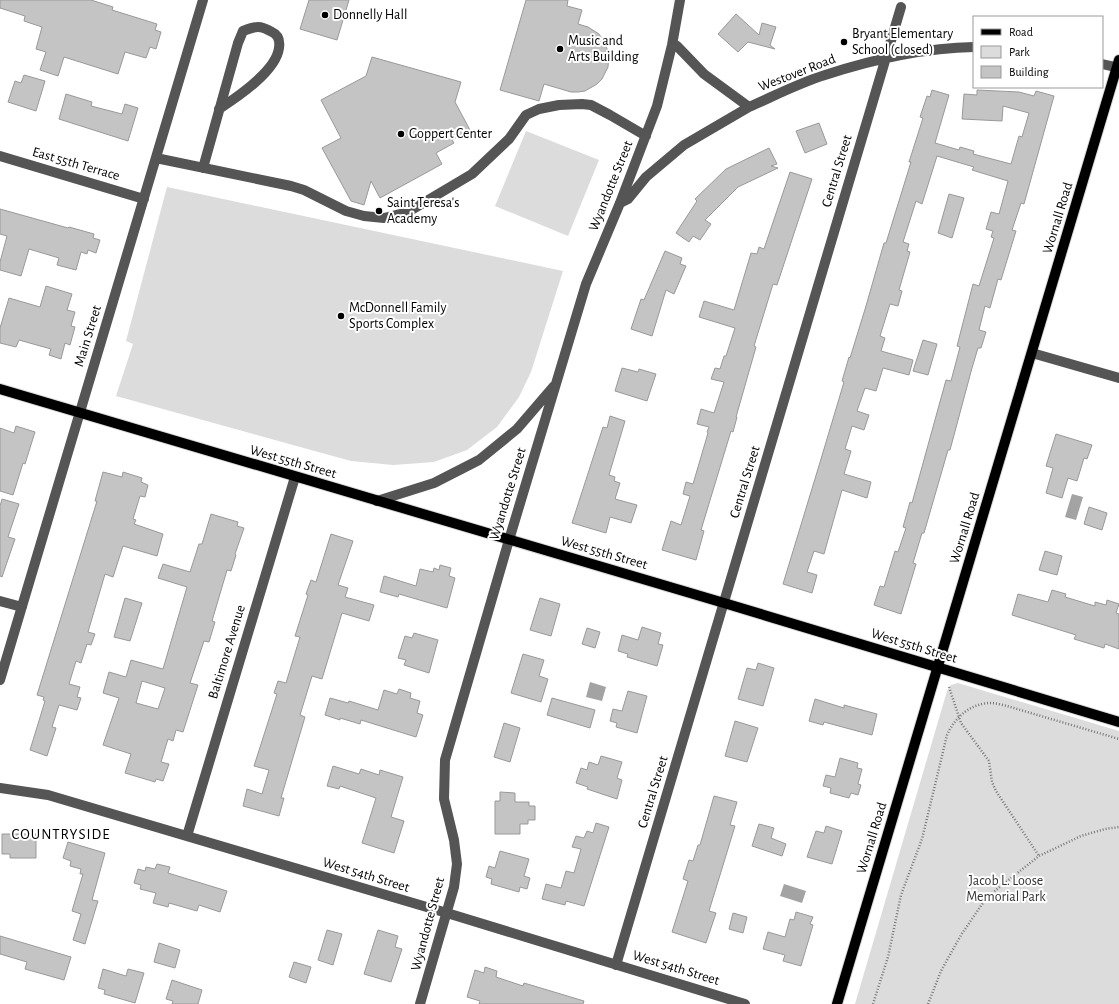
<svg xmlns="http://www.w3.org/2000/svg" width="1119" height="1004" viewBox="0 0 1119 1004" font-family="'Alegreya Sans',sans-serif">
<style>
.green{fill:#dcdcdc}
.water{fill:#a3a3a3}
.building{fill:#c4c4c4;stroke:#999;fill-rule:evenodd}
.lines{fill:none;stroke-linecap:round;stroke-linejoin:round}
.major-casing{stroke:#dbdbdb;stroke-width:12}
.path{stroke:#777;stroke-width:2.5;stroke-dasharray:1 2;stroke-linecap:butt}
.minor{stroke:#555;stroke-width:10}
.major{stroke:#000;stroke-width:10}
.poi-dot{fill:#000;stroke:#fff;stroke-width:1.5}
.labels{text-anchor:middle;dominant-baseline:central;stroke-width:4;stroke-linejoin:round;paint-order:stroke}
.poi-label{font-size:14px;fill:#000;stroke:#fff;text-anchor:start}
.street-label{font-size:14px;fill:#000;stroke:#fff}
.park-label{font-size:14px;fill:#333;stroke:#fff}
.neighbourhood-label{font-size:15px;letter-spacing:1px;fill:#000;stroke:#fff}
</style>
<rect width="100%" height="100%" fill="#fff"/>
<path class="green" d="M526,131l73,29 -31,76 -73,-30z
M167,187l396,84 -32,101 -12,25 -22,30 -30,23 -33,12 -41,3 -42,-4 -235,-65 17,-52 -7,-3z
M958,683l161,48v273h-264l92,-313 4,-6z"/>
<path class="water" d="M1072,494l11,3 -7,23 -11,-3z
M590,682l16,5 -4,14 -16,-4z
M784,884l22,7 -4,12 -22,-7z"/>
<path class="building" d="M0,0h91l22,7 -1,3 45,14 -2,6 6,2 -5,17 -6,-2 -4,11 -21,-6 -7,22 -54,-17 -6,19 -18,-6 6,-18 -10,-3 6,-22 -18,-6 1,-5 -25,-8z
M309,0h40l-12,40 -37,-11z
M526,0h42l-1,6 15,4 -4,14 10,3 11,7 4,6 6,13 -1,14 -6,12 -5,5 -12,7 -7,1h-7l-27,-8 -5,17 -39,-11z
M736,14l23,21 3,-12 14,4 -6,18 5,4 -27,-7 -10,10 -20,-18z
M372,57l89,25 -6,20 15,28 -18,10 2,3 -18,10 6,11 -62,34 -9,-17 -7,24 -13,-4 -29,-53 19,-10 -20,-38 45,-24z
M24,75l21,6 -9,30 -28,-9 7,-21 6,2z
M932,90l17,5 -14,48 24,7 1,-3 14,4 -1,3 38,10 8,-28 3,1 7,-24 -26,-7 -1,15 -40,-2 2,-25 13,1v-5l42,2 15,4 2,-5 18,5 -30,108 -3,-1 -9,27 4,1 -15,49 -3,-1 -8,29 -5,-2 -6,24 7,2 -5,16h-3l-6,20 -22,82h-2l-24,83h-2l-9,30 3,1 -15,50 -27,-9 6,-19 4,1 11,-36 3,1 8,-24 -3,-1 7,-25 2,1 34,-123 5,1 9,-34 -3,-1 16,-62 6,2 15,-48 -3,-1 2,-6 -7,-2 5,-17 8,2 9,-33 -36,-11 2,-3 -37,-11 -15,48 -6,-3 -13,41 6,2 -2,7 3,1 -11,38 3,1 -4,15 -8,-2 -10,32 5,2 -4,13 32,9 -4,15 -26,-7 -7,23 -11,-3 -8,23 12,4 -5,15 -12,-4 -7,23 6,2 -7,23 27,8 -4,16 -25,-8 -18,64 -10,-3 -7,21 10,3 -5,18 -29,-9 38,-125 23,-77 -2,-1 7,-24 1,1 16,-52 18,-63h2l25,-81h-2l14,-44 -3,-1 7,-21 3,1z
M66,94l26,8 -1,4 31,8 3,-10 13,4 -10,33 -69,-22z
M819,123l8,21 -22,9 -9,-22z
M769,148l8,16 -6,2 7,2 -40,19 -33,33 6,4 -11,16 -7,-4 -4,6 -13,-9 21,-32 -2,-2 31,-30z
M790,172l22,7 -35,106 -4,-1 -19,62 2,1 -20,70h1l-4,15 -2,-1 -30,99 3,1 -8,29 -34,-10 9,-29 10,4 9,-29 -7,-2 3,-12 7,2 15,-51 -1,-1 2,-5 -12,-3 4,-15 13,4 10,-31 -13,-3 4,-11 5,1 4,-13h2l9,-28 -36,-11 5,-16 30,9 17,-57 6,1 2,-7 5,2z
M949,194l15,4 -12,40 -14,-5z
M0,209l68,19 1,-1 25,7 -1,4 7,2 -4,13 -8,-3 -1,4 -6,-2 -5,18 -19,-5 2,-7 -30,-9 -8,27 -21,-6v-8l7,-26 -7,-2z
M665,251l17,7 -2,6 6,2 -12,28 -8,-4 -14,46 -21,-7 10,-30 3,1z
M46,286l26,8 -5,16 8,2 -4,14 4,1 -5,18 -5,-2 -4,16 -12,-4 2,-6 -32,-9 -3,7 -16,-4v-15l9,-30 31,9z
M923,340l14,4 -9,31 -15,-4z
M622,368l16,4 1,-3 17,5 -9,27 -32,-10z
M610,416l15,5 -16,54 6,2 -1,4 6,2 -5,16 22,6 -6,18 -21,-6 -4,16 -34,-10 31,-96 4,1z
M16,426l19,6 -10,32 -2,-1 -10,32 -13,-4v-63l14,5z
M1056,434l36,11 -5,14 -3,-1 -7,23 -9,-3 -6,20 -16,-5 7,-25 -7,-2z
M103,472l19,5 1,-5 19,6 -1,4 7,3 -3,12 -5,-1 -7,23 3,1 -2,4 29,10 -6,22 -34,-10 -10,31 -8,-3 -17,58 7,2 -4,11 -4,-1 -6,19 -5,-2 -7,23 11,3 -3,10 4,1 -4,12 -18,-5 -7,22 4,1 -9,28 -17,-6 15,-49 -2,-1 1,-3 -7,-2 60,-194h-2z
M2,499l17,5 -11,33 7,2 -13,38 -2,-1v-70z
M1089,507l18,6 -5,17 -18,-6z
M211,514l27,8 -1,4 7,2 -9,26 1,1 -5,16 -4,-1 -15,51 3,1 -6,20 -5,-1 -14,42 8,2 -15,47 -7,-2 -3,11 -5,-2 -7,23 8,2 -6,17 -7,-2 -1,3 -30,-9 6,-19 -28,-9 16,-47 -16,-5 6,-21 17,5 5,-17 32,9 24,-82 -29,-9 5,-14 27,8 9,-28h3zM142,681l23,7 -7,21 -22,-6z
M331,534l22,7 -15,44 10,3 -3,9 29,8 -5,16 -27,-8 -20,66 -10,-3 -12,39 5,2 -24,81h3l-5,18 -36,-10 4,-17 15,5 7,-24 -15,-4 23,-72 -3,-1 4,-12 8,2 14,-46 -5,-1 13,-41 -2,-1 5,-14 5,2z
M1045,551l17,5 -5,19 -18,-5z
M440,565l11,3 -2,8 6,2 -8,30 -48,-14 -1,3 -18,-5 4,-16 32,10 4,-17 13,3 1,-4 5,2z
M1052,590l14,4 -1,3 30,9v-4l11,3 1,-5 12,4 -3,9 3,1v35l-14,-5 -1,4 -30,-9 2,-4 -64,-20 6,-21 30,8z
M125,598l17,5 -12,38 -16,-4z
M540,598l20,6 -9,32 -21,-6z
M642,627l19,6 -3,11 5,1 -6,21 -30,-9 1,-3 -10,-3 4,-16 16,5z
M587,628l13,4 -5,16 -13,-4z
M414,633l24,7 -9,33 -25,-8 2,-5 -8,-2 7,-22 7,2z
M523,654l21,6 -5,16 9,3 -7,23 -30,-9z
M758,663l16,5 -11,38 -25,-7 9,-31 9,2z
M399,689l12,4 -1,5 10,3 -3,12 6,2 -7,22 -55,-17 -1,4 -20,-6v2l-15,-5 5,-17 18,5 1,-2 29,9 6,-20 13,4z
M628,691l19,5 -10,37 -21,-6 1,-4 -7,-2 3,-12 9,2z
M552,698l43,12 -5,18 -43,-13z
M815,699l29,9v-3l33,9 -5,21 -48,-13 -1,3 -14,-4z
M735,721l23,7 -11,34 -22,-6z
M504,723l16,5 -10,34 -16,-5z
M601,756l21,6 -5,16 5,2 -5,19 -30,-10 1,-2 -12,-4 5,-15 6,2 2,-8 9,3z
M840,758l18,5 -1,5 5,1 -4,15 3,1 -3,10 -7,-2 -2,5 -19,-5 1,-5 -8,-2 3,-11 9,2z
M333,766l26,8 2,-5 18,6 1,-5 23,7 -12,40 13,4 -10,32 -32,-10 14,-45 -36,-12 -1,3 -12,-3z
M500,792l15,1v9h14v4h6v14h-7v4h-8v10h-25v-33h5z
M714,796l23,6 -7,23 5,1 -26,85 7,2 -10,30 -34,-11 16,-51 -5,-2 6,-19 4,1 5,-16h2z
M596,823l13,4 -25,79 -18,-5 -1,4 -23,-6 4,-15 15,4 5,-17 8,2 7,-24 -9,-2 4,-11 8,2 3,-7 6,2z
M759,824l15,4 -3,10 15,6 -4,12 -30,-10z
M826,826l16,5 -10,33 -25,-7 9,-26 8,2z
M2,834h34v24h-26v-4h-8z
M68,842l37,11 -13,47 6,1 -13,43 -12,-4 8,-26 -9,-3 11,-37h-3l1,-5 -11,-3 1,-5 -8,-3z
M500,851l29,8 -5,17 6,2 -3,11 -7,-2 -1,5 -28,-8 1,-5 -6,-2 3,-11 6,2z
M157,864l13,3 -2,6 59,18 -7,21 -21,-7 -2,6 -28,-8 -1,4 -15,-4 3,-10 -16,-4 1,-4 -7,-2 4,-14 7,2 1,-4 9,2z
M796,912l17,5 -3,7 3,1 -12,41 -18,-5 2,-6 -22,-6 5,-17 17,5 5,-18 4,1z
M733,913l14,4 -4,16 -14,-4z
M327,930l15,4 -9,31 -15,-5z
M378,930l20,6 -3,11 7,2 -11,33 -27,-8z
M0,936l71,21 -7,23 -39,-11 2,-7 -27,-8z
M159,943l21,7 -5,18 -21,-6z
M294,962l17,5 -5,16 -17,-6z
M485,967l12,4 -1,6 27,9 1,-3 60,18 -1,3h-104l1,-3 -13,-4 8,-27 9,3z
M103,969l23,7 2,-7 16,4 -9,30 -31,-9 1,-4 -7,-2z
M172,980l30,10 -4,14h-26l1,-3 -7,-2z"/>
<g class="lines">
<defs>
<path id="major" d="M0,389l724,214 395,119
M837,1004l282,-944"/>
</defs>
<use href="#major" class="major-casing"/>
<path class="path" d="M949,687l12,36 28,38 3,21 4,9 43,65
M873,1004l15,-47 13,-62 21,-56 25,-104c8,-18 24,-32 44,-32 5,0 11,2 16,3l112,33
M928,1004l13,-33 20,-36 26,-38 52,-41 42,-20 24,-7 14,-2"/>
<path class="minor" d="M672,45l5,1 27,28 45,33c25,-11 50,-24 76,-32 49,-16 97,-27 149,-28
M1102,64l17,4
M0,156l144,43
M156,158l135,28 13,4 42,21 18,5 20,2 24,-6 64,-38 37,-35 17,-24 13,-6 20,-4 23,-1 9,1 19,10 36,21
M203,168l35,-125 5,-12c13,-5 17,-6 29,1 7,3 8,9 7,16 -3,23 -40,48 -60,61
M620,203l8,-4 18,-22 38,-32 65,-38
M1032,353l87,25
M377,501l57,-18 45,-23 38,-31 37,-43
M0,601l22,6
M0,680l203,-680
M0,788l48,7 399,118 298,91
M187,836l108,-359
M616,965l285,-958
M420,1004l34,-117 3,-23 -3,-24 -10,-41 1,-39 64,-220 77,-256 34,-81 37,-97 15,-61 8,-45"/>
<use href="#major" class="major"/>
</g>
<g class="poi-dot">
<circle cx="325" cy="15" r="4"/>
<circle cx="844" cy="42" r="4"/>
<circle cx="560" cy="49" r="4"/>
<circle cx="401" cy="134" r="4"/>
<circle cx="379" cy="211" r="4"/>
<circle cx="341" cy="316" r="4"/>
</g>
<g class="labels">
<g class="poi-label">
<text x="333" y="15">Donnelly Hall</text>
<text x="852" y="34">Bryant Elementary<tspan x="852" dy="16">School (closed)</tspan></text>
<text x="568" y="41">Music and<tspan x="568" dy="16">Arts Building</tspan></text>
<text x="409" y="134">Goppert Center</text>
<text x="387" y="203">Saint Teresa's<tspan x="387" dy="16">Academy</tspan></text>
<text x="349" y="308">McDonnell Family<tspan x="349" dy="16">Sports Complex</tspan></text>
</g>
<g class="street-label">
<text transform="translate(797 73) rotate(-21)">Westover Road</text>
<text transform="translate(76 164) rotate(16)">East 55th Terrace</text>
<text transform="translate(837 171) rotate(-73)">Central Street</text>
<text transform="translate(611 186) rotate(-68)">Wyandotte Street</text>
<text transform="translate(1058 218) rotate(-73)">Wornall Road</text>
<text transform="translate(88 336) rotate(-73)">Main Street</text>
<text transform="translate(293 462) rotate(16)">West 55th Street</text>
<text transform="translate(745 482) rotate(-73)">Central Street</text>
<text transform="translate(508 494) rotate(-73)">Wyandotte Street</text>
<text transform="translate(965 528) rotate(-73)">Wornall Road</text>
<text transform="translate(604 553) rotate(16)">West 55th Street</text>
<text transform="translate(914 646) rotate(17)">West 55th Street</text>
<text transform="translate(227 652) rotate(-73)">Baltimore Avenue</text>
<text transform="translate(653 792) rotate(-73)">Central Street</text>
<text transform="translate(872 838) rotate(-73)">Wornall Road</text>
<text transform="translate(366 875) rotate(17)">West 54th Street</text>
<text transform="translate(428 924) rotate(-75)">Wyandotte Street</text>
<text transform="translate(676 968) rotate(17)">West 54th Street</text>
</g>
<g class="park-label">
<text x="1006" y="881">Jacob L. Loose<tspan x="1006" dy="16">Memorial Park</tspan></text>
</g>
<g class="neighbourhood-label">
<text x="61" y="834">COUNTRYSIDE</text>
</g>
</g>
<rect x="973" y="16" width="130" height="72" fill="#ffffff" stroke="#999999"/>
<rect x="981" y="29" width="20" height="6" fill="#000000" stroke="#999999"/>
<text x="1009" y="36" font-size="12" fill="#000000">Road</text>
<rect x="981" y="46" width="20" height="12" fill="#dcdcdc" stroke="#999999"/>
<text x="1009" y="56" font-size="12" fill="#000000">Park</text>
<rect x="981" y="66" width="20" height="12" fill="#c4c4c4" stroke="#999999"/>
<text x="1009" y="76" font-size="12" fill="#000000">Building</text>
</svg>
